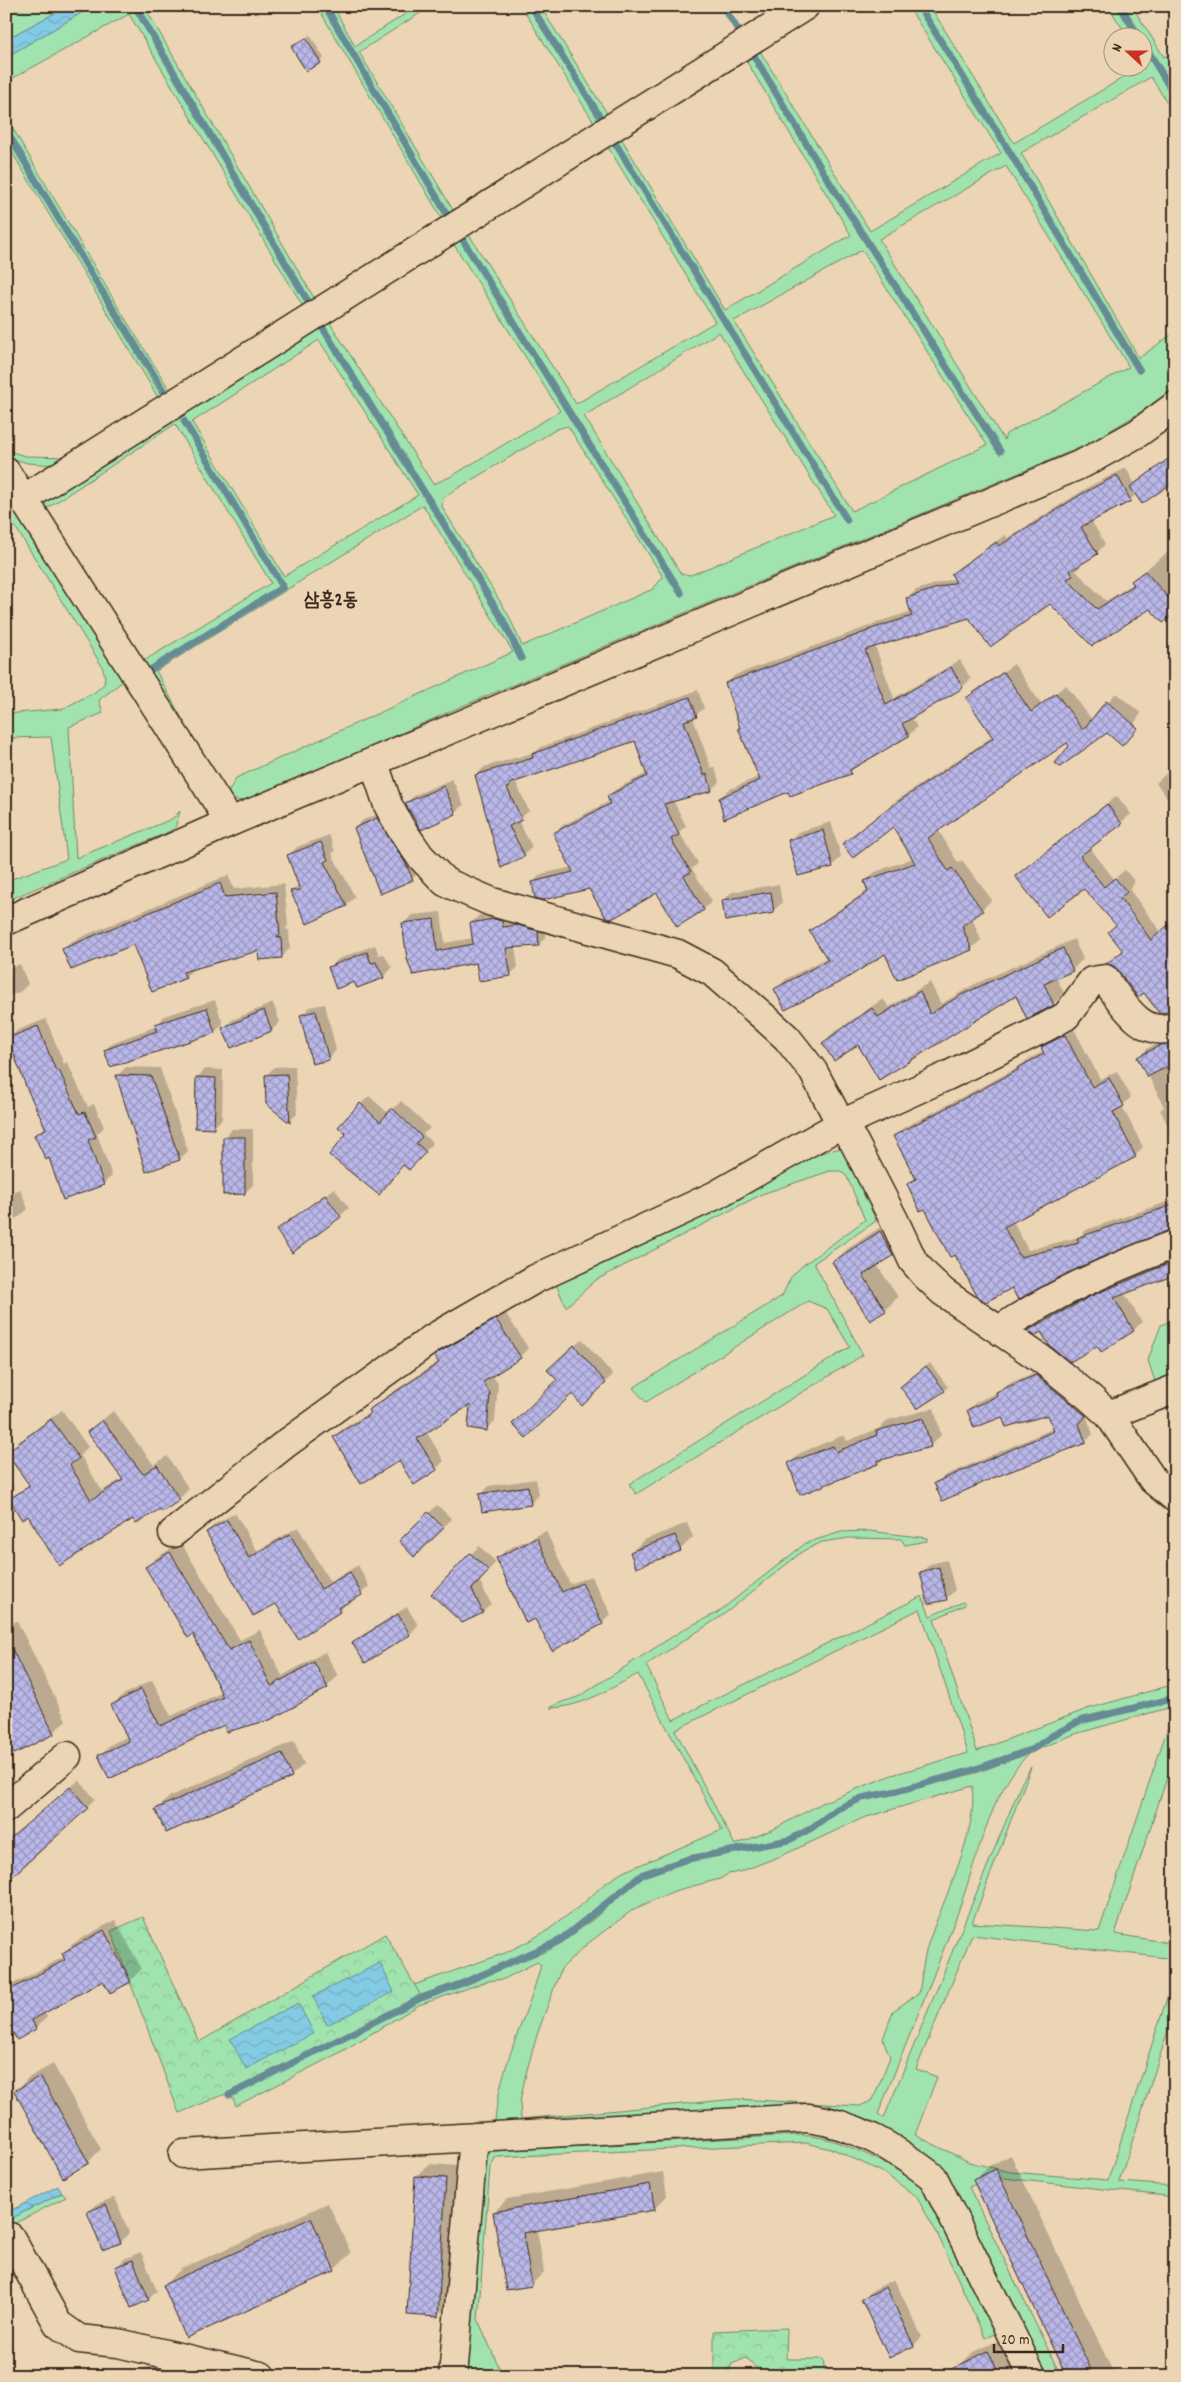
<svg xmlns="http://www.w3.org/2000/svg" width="1181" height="2382" viewBox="0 0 1181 2382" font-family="Dekko,'Poor Story',sans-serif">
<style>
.grass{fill:#a1e3ae;stroke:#6e8666;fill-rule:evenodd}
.forest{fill:url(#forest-crowns);stroke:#6e8666}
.water{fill:url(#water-waves);stroke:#668b95}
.shadow{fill:#0003}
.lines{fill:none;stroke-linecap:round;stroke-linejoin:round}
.stream{stroke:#668b95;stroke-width:7}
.building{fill:url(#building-cross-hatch);stroke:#3b2a1e}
.minor-casing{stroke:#3b2a1e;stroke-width:31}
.minor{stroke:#ebd5b4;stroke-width:28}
.labels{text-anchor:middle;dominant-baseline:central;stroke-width:4;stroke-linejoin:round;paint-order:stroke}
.quarter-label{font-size:19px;font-weight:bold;fill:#3b2a1e;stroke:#ebd5b4}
</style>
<defs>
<pattern id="forest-crowns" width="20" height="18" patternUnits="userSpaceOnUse" patternTransform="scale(1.25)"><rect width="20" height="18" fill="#a1e3ae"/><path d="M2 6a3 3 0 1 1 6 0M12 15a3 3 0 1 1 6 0" fill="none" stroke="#8cc395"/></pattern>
<pattern id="water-waves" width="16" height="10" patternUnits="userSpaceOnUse" patternTransform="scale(1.25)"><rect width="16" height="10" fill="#83cbe4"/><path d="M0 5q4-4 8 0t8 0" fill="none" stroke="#72aec3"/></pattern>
<pattern id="building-cross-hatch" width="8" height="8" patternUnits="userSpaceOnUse" patternTransform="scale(1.25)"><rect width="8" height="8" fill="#bab7e9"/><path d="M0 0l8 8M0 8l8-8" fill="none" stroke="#9895bc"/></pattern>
</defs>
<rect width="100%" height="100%" fill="#ebd5b4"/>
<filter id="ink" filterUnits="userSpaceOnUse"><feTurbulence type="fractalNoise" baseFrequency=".02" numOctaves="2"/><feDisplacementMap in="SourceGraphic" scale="10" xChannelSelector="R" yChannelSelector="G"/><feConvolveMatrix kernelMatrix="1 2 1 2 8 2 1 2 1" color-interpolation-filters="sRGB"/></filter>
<g filter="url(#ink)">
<path class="grass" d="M25,6h43l-62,33v-23z
M93,6h40l180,308 -140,88 -80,-128 -87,-149v-8l115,195 50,80 133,-84 -175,-294 -123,68v-25z
M138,6h6l4,7 172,295 -5,3z
M317,6h6l128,220 -3,3z
M327,6h6l22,40 63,-40h13l-72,46 100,168 -4,4z
M521,6h8l76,122 -5,4z
M533,6h7l73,117 -5,3z
M908,6h7l94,148 129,219 5,-3 -130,-217 -91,-147h8l84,137 125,-75h5v-19l31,51v15l-24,-38 -130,76 118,205 36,-26v55l-37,27 -52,31 -626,262 -207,92 -9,3 -18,-5 10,-19 277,-126 -90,-147 -267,166 58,106 -2,10 -170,-266 10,-1 90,142 129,-79 -96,-159 -134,88 6,-11 132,-88 140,-88 108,171 75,125 19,40 3,-1 -19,-41 -182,-296 5,-3 105,164 17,-7 110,-66 -109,-171 7,-5 115,182 108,178 3,-2 -223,-360 5,-3 110,174 139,-82 -110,-180 6,-4 111,184 124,200 3,-1 -235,-384 4,-4 107,177 126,-75 -110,-183 5,-3 77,128 177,277 3,-1 -177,-281 -75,-126 4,-3 115,188 131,-78zM1006,166l123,201 -123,67 -2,6 -125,-201zM862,250l125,195 -135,66 -118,-190zM719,332l115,183 -143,60 -10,-1 -97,-158zM319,340l99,155 -134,81 -92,-154zM184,422l5,2 97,163 -138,85 132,-86zM568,426l95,151 -10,12 -131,57 -13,-30 -67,-109 1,-9 10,-7 104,-62z
M1108,6h9l20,31h-9z
M1124,6h8l32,51 11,-6v19l-3,2 3,5v12z
M6,135l162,272 -113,58 -28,-2 -21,-7v-10l6,6 13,4 44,1 91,-56 -154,-259z
M6,484l117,191v6l-24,19 4,13 -34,14 7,131 96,-39 8,-8 -5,17 -9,5 -160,68v-20l61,-22 -16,-122 -45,1v-24l56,-5 33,-17 9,-8 1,-8 -3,-10 -96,-154z
M845,1147l31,74 -62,42 49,92 -227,139 -7,-10 221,-137 -23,-38 -19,-8 -162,101 -13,-14 149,-92 9,-19 11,-11 63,-46 -18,-43 -6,-6h-11l-68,23 -166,86 -30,27 -11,-25 261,-128z
M1175,1319v66l-18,3 -9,-28 13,-35z
M869,1531l58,7v3l-22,4 -4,-6 -52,-1 -27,4 -19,9 -80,64 -77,50 27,55 249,-124 8,20 33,-14 2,3 -31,14 43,132 110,-42 88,-25v12l-96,24 -27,13 -20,15 -60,21 -76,21 -35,6 -25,12 -26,20 -21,11 -101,18 -46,15 -83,68 -96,42 -42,14 -7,-11 91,-32 22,-11 21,-12 37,-28 19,-18 19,-12 99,-42 -84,-156c-29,15 -55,33 -88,34 15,-10 27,-7 39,-18l97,-62 31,-15 89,-70 35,-11zM920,1609l48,144 -76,22 -43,17 -25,10 -50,27 -39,16 -60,-115z
M1175,1700v6l-100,28 -41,17 22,-15 25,-13z
M1175,1717v37l-60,180 60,10v15l-203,-24 -56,134 21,8 -22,58 54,27 41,10 98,8 67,-207v36l-56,173 56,4v11l-181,-20 -25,10 92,189h-19l-86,-178 -108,-75 -370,3 17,-5c4,-54 32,-103 46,-156l-4,-3 -33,17 -16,2 -69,24 -80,48 -103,53 -4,-10 190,-97 125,-48 16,-9 33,-25 32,-30 18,-13 44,-14 100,-17 23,-13 26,-19 26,-12 31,-5 83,-22 50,-19c-41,43 -51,105 -71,159 -26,68 -53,135 -80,202l6,4 138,-336 9,-15 -59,156 127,8 72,-213zM972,1786c7,46 -29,113 -44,158 -5,15 -6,33 -9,49l-26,18 -10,28 7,18 -17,43 -13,6 -123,-7 -216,20 -1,-17 6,-29 12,-41 23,-63 26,-25 47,-35 40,-18 46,-12 8,-5 11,-2 42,-16 82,-38z
M799,2135c7,1 16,1 23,3 27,5 88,36 107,54l68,141 -12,5 -48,-105 -21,-37 -34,-24 -47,-22 -30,-7 -309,14 -6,10 -12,153 25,56h-39l17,-210 10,-15z
M62,2193l4,4 -60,31v-7z"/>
<path class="forest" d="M143,1917l56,125 186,-108 36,62 -193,97 -49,20 -68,-182z
M787,2328l-1,31h37l2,17h-62l-17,-18 -14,6 -3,7 -15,2v-42z"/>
<path class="water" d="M68,6h25l-87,51v-18z
M380,1963l14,29 -67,33 -14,-29z
M298,2003l16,30 -68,36 -16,-30z
M58,2186l4,7 -56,28v-8z"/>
<path class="shadow" d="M310,35l14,23 -4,4 -27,-15z
M1175,453v26l-39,15 -6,6 -39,20 14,24 -8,9 -18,11 2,2 -5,5 30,30 28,-18 -1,-2 8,-8 34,-26v76l-24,-16 -59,37 -42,-42 -80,15 -95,29 19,52 66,-38 11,19 -9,8 -51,30 6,10 -8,8 -50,29 -9,8 -61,18 -69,8 8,-8 32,-14 -34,-92 9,-9 140,-51 3,-2 34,-11 -4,-13 8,-8 39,-12 -3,-4 9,-8 44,-31 3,3 82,-52 36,-18 9,16z
M1014,664l27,40 25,-19 26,35 24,-27 25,20 -12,19 -22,-1 -36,15 -3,-5 -130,88 20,34 4,-3 30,40 -20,18 9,22 -10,9 -86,3 -109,37 10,-10 42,-22 -17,-26 10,-9 47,-32 -3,-9 10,-9 38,-14 -20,-33 -39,10 40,-33 99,-66 -26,-38 10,-9z
M698,690l6,18 -11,10 18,50 4,-1 4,15 -8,8 -38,10 13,26 -7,6 19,31 -6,6 20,32 -8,8 -26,16 -21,-34 -124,-9 8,-8 31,-7 -17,-34 8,-8 47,-24 -2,-5 8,-7 31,-16 -11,-33 -121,40 14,31 -11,9 14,27 -8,8 -48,-80 8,-8 52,-15 5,-5z
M1175,765v43l-19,-25z
M452,779l12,26 -9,8 -49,-10 9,-8z
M1117,796l14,18 -41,34 24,31 11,-9 10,12 -6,7 32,43 -17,59 -35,-28 14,-13 -6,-26 -33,-37 -68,-11z
M386,811l34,60 -8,8 -57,-51 8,-8z
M831,822l10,35 -9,9 -42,-26 8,-8z
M329,835l6,16 -3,3 23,43 -9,8 -54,-14 7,-7 -10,-29 8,-8z
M228,875l6,14 50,-5 4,42 -3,3 4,1 1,18 -8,9 -22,-8 -66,19 -9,9 -51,-34 -70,6 8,-8z
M779,884l3,19 -9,8 -50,-11 9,-8z
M503,911l42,12 1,14 -8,8 -23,1 3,21 -8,8 -33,-13 -63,11 -10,-50 8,-8 29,-3 4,31 28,-5 -2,-15 8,-8z
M1074,939l9,20 -11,11 -16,7 8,16 -11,11 -25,13 -12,-23 -158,49h-35l11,-11 49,-33 6,8 41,-25 11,22 32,-19z
M375,945l4,10 5,-1 8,14 -8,9 -27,9 -2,-5 -25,-13 8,-9z
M20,964l8,20 -8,8 -14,5v-27z
M215,1000l8,24 -8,8 -104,33 -6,-15 9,-8 43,-16 7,-10z
M273,1003l7,19 -8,8 -48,-2 8,-8z
M325,1004l11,46 -8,9 -27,-43 9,-9z
M46,1019l18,45 3,-2 21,45 6,-3 10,23 -7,7 15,42 -9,8 -53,-28 -14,-21 10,-9 -36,-76 3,-2 -4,-10 9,-8z
M1073,1027l27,52 17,-8 14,26 -9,9 21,41 -8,9 -122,65 15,29 51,-13 7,-7 87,-30 2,-3v31l-162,58 -57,-33 -48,-69 8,-7 -21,-41 8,-8 118,-62 6,-6 17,-9 -2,-4 8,-8z
M1175,1035v100h-2l-13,-25 4,-3 -25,-50 9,-9z
M295,1066l2,48 -8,7 -23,-45 8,-9z
M126,1067l34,1 28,83 -8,8 -62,-84z
M205,1069l18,1 -1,49 -8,8 -17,-49z
M369,1096l20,18 12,-13 29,27 -7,6 10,9 -16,17 -13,4 -25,29 -31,-59 13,-30z
M232,1129h21v56l-8,8 -21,-55z
M334,1188l15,20 -9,8 -63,15z
M20,1189l8,20 -9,8 -13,5v-27z
M893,1219l12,23 -12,13 -16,10 21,32 -13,13 -51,-48 13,-13z
M1175,1257v15l-51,21 18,29 -8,8 -32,20 -5,-6 -56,-14h-12l8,-7 63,-35z
M505,1312l23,36 -8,9 -28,18 6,9 -3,37 -9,8 -14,-27 -46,29 18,30 -8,8 -102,-32 8,-8 28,-17 8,-10 61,-41 -3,-5 8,-8z
M582,1339l31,36 -8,7 -46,-2 -10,-10z
M930,1363l18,24 -4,3 -39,-7z
M1045,1368l48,39 -7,8 7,19 -8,8 -149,41 8,-7 110,-48 -5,-14 -47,1 -34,-5 8,-8 20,-9 9,-8z
M934,1408l7,27 -11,11 -48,13 -4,4 -77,31 -12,-30 11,-11 44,-18 3,6 33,-13 8,-8z
M62,1410l26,37 -8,8 22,36 21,-13 -35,-46 25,-21 41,54 13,-9 22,33 -10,10 -45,19 -106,-4 -18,-15 20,-16 -22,-31 10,-10z
M6,1478l8,10 -8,8z
M536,1479l3,16 -9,9 -49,-9 8,-9z
M437,1505l15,14 -38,36 -14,-14z
M235,1513l22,38 41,-24 32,55 28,-17 11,21 -8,8 -15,8 1,1 -8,8 -62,-9 -70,-70 8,-8z
M687,1523l6,14 -13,13 -49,2 13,-12z
M546,1531l24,53 21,-8 20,38 -9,9 -50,26 -16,-32 -38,-59 8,-8z
M181,1543l59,97 20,-10 22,46 43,-24 13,24 -11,11 -102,36 -125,32 10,-10 18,-9 -16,-30 11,-11 29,-15 19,36 52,-24 -30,-59 -47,-65 11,-11z
M479,1546l17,16 -17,18 12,24 -8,8 -21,10 -29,-28z
M947,1560l8,30 -8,8 -18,5 -7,-31 8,-8z
M407,1607l11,18 -8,9 -44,28 -12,-19 8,-8z
M17,1621l49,99 -13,13 -47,3v-110z
M294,1741l10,23 -13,12 -134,33 12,-12z
M6,1773l6,7 -6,5z
M79,1780l16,19 -89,81v-36z
M115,1920l27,49 -12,12 -20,11 -7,-13 -59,32 3,6 -11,11 -19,10 -11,-21v-29l59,-32 -2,-3 12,-11z
M53,2064l48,85 -13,13 -72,-71 12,-13z
M1011,2155l104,221h-48l-92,-196 14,-14z
M429,2164l29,2 -7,137 -13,12 -22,-138z
M663,2172l4,24 -13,13 -117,20 7,43 -13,13 -37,-73 13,-13z
M115,2197l14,36 -8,9 -19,7 -13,-37 8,-8z
M328,2203l23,50 -17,17 -170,15 17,-16z
M141,2252l16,39 -8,8 -33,-31 8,-9z
M894,2279l28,58 -8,8 -24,11 -28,-57 9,-8z
M1001,2339l17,37h-53l-5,-11 12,-12z
M164,2358l9,18h-43z"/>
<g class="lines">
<path class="stream" d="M135,6l178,304
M325,6l127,217
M531,6l73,117
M723,6l20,32
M919,6l92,148 128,216
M1120,6l19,32
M1144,45l31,51
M750,49l75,126 175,276
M6,130l86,145 78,126
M614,141l233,379
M461,237l220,356
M324,330l179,290 18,38
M150,670l133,-83 -99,-166
M229,2095l192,-97 42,-15 96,-42 84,-67 45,-15 101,-19 21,-11 27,-20 25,-11 35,-7 76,-21 60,-21 20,-14 27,-14 95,-23"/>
</g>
<path class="building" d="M306,38l15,25 -15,8 -15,-24z
M1175,454v27l-33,23 -12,-17z
M1117,475l14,26 -50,26 17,27 -28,17 3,5 -6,3 30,30 37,-24 -3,-4 14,-10 30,34v7l-12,11 -13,-14 -58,37 -42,-42 -60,43 -21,-29 -104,32 21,55 65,-38 12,21 -61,36 7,12 -59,34 1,4 -61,22 -2,-4 -64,27 -5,-21 41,-18 -22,-52h2l-15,-45 143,-52v-1l44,-14 -6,-18 50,-16 -5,-8 45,-32 3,4 81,-51z
M1004,672l27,40 25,-19 27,37 23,-29 32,27 -16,18 -15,-13 -47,34 -5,-4 14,-17 -2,-3 -139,95 20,33 4,-3 31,43 -21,15 10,24 -75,30 -12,-26 -41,26 -59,30 -11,-21 54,-29 -19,-29 59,-39 -4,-11 51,-18 -22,-36 -40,31 -11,-14 41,-32 110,-74 -27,-40z
M690,697l7,20 -13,4 20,54 3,-1 5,17 -48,13 15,31 -8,4 20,33 -7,4 20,34 -27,17 -20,-34 -45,26 -6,-1 -17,-29 -46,11 -8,-2 -3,-16 41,-10 -20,-39 57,-29 -3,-8 40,-20 -12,-35 -126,43 1,3 -3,1 15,32 -13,6 16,30 -24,12 -26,-93 58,-17 -1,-4z
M444,786l12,28 -35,16 -16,-27z
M1107,804l15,20 -42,32 24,31 11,-9 12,14 -7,6 31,42 24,-21v92l-16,2 -15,-20 -6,4 -20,-27 -6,-5 -6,-1 17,-13 -15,-19 8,-7 -32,-36 -37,28 -32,-41z
M377,818l29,46 7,16 -33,14 -26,-66z
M823,830l10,37 -35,9 -10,-36z
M321,842l7,18 -4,2 23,44 -40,18 -17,-33 10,-1 -13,-35z
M220,883l5,14 51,-5 4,43 -3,2 4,1 1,20 -23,2 -1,-9 -75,21 3,6 -34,14 -19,-47 -62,25 -9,-21z
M771,892l3,21 -49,8 -3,-21z
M434,919l3,32 36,-7 -3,-21 24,-4 8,2 1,6 15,-2 20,6 1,15 -33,2 5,28 -32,5 -3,-18 -63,12 -6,-16 -5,-36z
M1063,948l10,23 -29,13 10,21 -27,14 -11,-23 -137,84 -21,-35 -24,16 -12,-18 50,-35 6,9 42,-26 10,23 31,-19z
M367,952l4,11 5,-1 8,16 -27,10 -3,-6 -18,7 -8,-22z
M207,1008l8,25 -105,34 -6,-17 53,-19 -2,-7z
M264,1010l8,21 -41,17 -9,-20z
M316,1011l13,49 -17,4 -12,-49z
M38,1026l18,45 3,-1 20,44 6,-2 11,25 -8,3 16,45 -41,15 -14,-42 -3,2 -12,-25 12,-6 -19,-40 -19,-51z
M1065,1035l27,52 17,-9 15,28 -11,6 23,45 -132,70 16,30 59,-14 -2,-5 98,-34v25l-75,29 -82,42 -6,-12 -26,14 -9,-6 -22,-41 -5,2 -25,-48 -5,2 -13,-27 9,-5 -23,-43 125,-66 -1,-2 27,-14 -3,-7z
M1175,1042v21l-28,14 -10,-20 24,-12z
M287,1074l3,49 -24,-19 -1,-29z
M116,1075l35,1 29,84 -34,12z
M196,1077l20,1 -2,51 -19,-1z
M360,1103l20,19 12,-14 30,29 -6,6 10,9 -17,18 -6,-5 -24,30 -50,-40 17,-21 -8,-7z
M223,1137h22v57l-22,1z
M325,1195l16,22 -49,36 -16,-23z
M880,1231l13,25 -30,19 23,36 -16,10 -38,-59z
M1175,1261v14l-61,23 20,33 -33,21 -4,-6 -27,16 -21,-17 -8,-13 -6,4 -8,-5 64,-35z
M496,1319l25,39 -38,24 7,11 -3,38 -19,-3 2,-23 -53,34 20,31 -23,15 -15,-24 -38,23 -28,-47 37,-23 -2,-4 71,-47 -5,-7 7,-5z
M574,1345l32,38 -24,23 -10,-12 -46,44 -14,-14 45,-44 -10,-10z
M926,1366l19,25 -28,18 -17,-22z
M1036,1375l50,41 -7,8 7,19 -88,33 -56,25 -8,-18 120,-52 -6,-16 -42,12 -4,-10 -28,11 -7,-18 30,-14 -1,-4z
M923,1418l8,29 -54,14 1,3 -78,31 -12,-32 45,-17 3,6 41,-17 -1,-4z
M51,1419l28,39 -9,7 21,35 32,-20 -36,-48 15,-12 41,54 14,-9 23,35 -18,12 -2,-3 -24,15 -3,-5 -74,47 -31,-50 -6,4 -13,-21 21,-13 -24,-33z
M528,1486l3,19 -49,7 -3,-18z
M428,1512l16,16 -30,29 -15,-16z
M227,1520l22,38 41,-24 31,55 29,-17 12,23 -24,13 2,4 -42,27 -22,-35 -23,12 -47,-84z
M675,1535l6,16 -45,17 -6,-16z
M537,1538l25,54 20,-9 21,41 -51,27 -17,-32 -9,4 -30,-65z
M170,1552l59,98 20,-10 22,46 43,-24 14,26 -58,32 -44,12 -2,-7 -115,54 -11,-24 31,-14 -18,-36 30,-16 19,37 63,-29 -30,-63 -5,4 -43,-71z
M470,1553l19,18 -17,18 11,24 -21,10 -31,-29z
M939,1567l8,33 -19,4 -8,-32z
M398,1614l12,21 -45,28 -13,-20z
M6,1637l48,97 -40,20 -8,-15z
M282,1753l10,24 -126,56 -11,-24z
M70,1787l18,21 -82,74v-40z
M104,1930l27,52 -21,11 -7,-12 -71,39 4,9 -19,11 -11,-20v-28l59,-32 -3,-7z
M40,2076l49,87 -26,15 -49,-87z
M996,2169l98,207h-28l-93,-196z
M415,2176l31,2 -8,139 -31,-2z
M650,2184l5,26 -132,23 9,53 -26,4 -13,-78z
M106,2204l15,39 -19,7 -15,-38z
M311,2218l24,53 -149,67 -23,-53z
M133,2260l16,40 -18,8 -16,-41z
M886,2287l28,59 -25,12 -28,-59z
M988,2351l12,25h-63z"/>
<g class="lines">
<defs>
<path id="minor" d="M6,472l224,350
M23,499l782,-493
M374,763l14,42 12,22 20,29 25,26 47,20 186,52 34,18 52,45 23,21 26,33 28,53 13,18 40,78 19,41 12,14 18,17 101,69 45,36 20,18 44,65 22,18
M6,921l224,-99 854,-359 54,-30 37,-27
M999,1330c55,-37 113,-62 176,-86
M1109,1415l66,-26
M173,1533l111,-88 149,-107 102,-59 181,-84 125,-71 106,-48 99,-49 20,-11 26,-35 13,-2c16,22 38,62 70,47
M6,1808l61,-52
M183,2154l625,-36c48,6 88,31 125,59l99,199
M6,2239l4,-2 48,87 21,15 39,4 143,33
M453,2376l21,-239"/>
</defs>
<use href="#minor" class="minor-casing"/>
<use href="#minor" class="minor"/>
</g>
</g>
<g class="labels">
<g class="quarter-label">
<text x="331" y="601">삼흥2동</text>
</g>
</g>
<rect width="1181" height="2382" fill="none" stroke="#ebd5b4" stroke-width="25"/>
<rect x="12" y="12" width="1156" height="2357" fill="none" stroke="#3b2a1e" stroke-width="2" filter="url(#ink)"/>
<g transform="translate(1128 52) rotate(291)"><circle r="24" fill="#ebd5b4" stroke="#a59178"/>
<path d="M0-4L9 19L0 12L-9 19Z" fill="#c8321e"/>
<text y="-8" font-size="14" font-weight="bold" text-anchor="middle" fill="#3b2a1e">N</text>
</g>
<path d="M994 2344v8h69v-8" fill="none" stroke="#3b2a1e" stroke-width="2.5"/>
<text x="1001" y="2344" font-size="15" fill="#3b2a1e" stroke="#ebd5b4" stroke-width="4" paint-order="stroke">20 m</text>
</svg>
